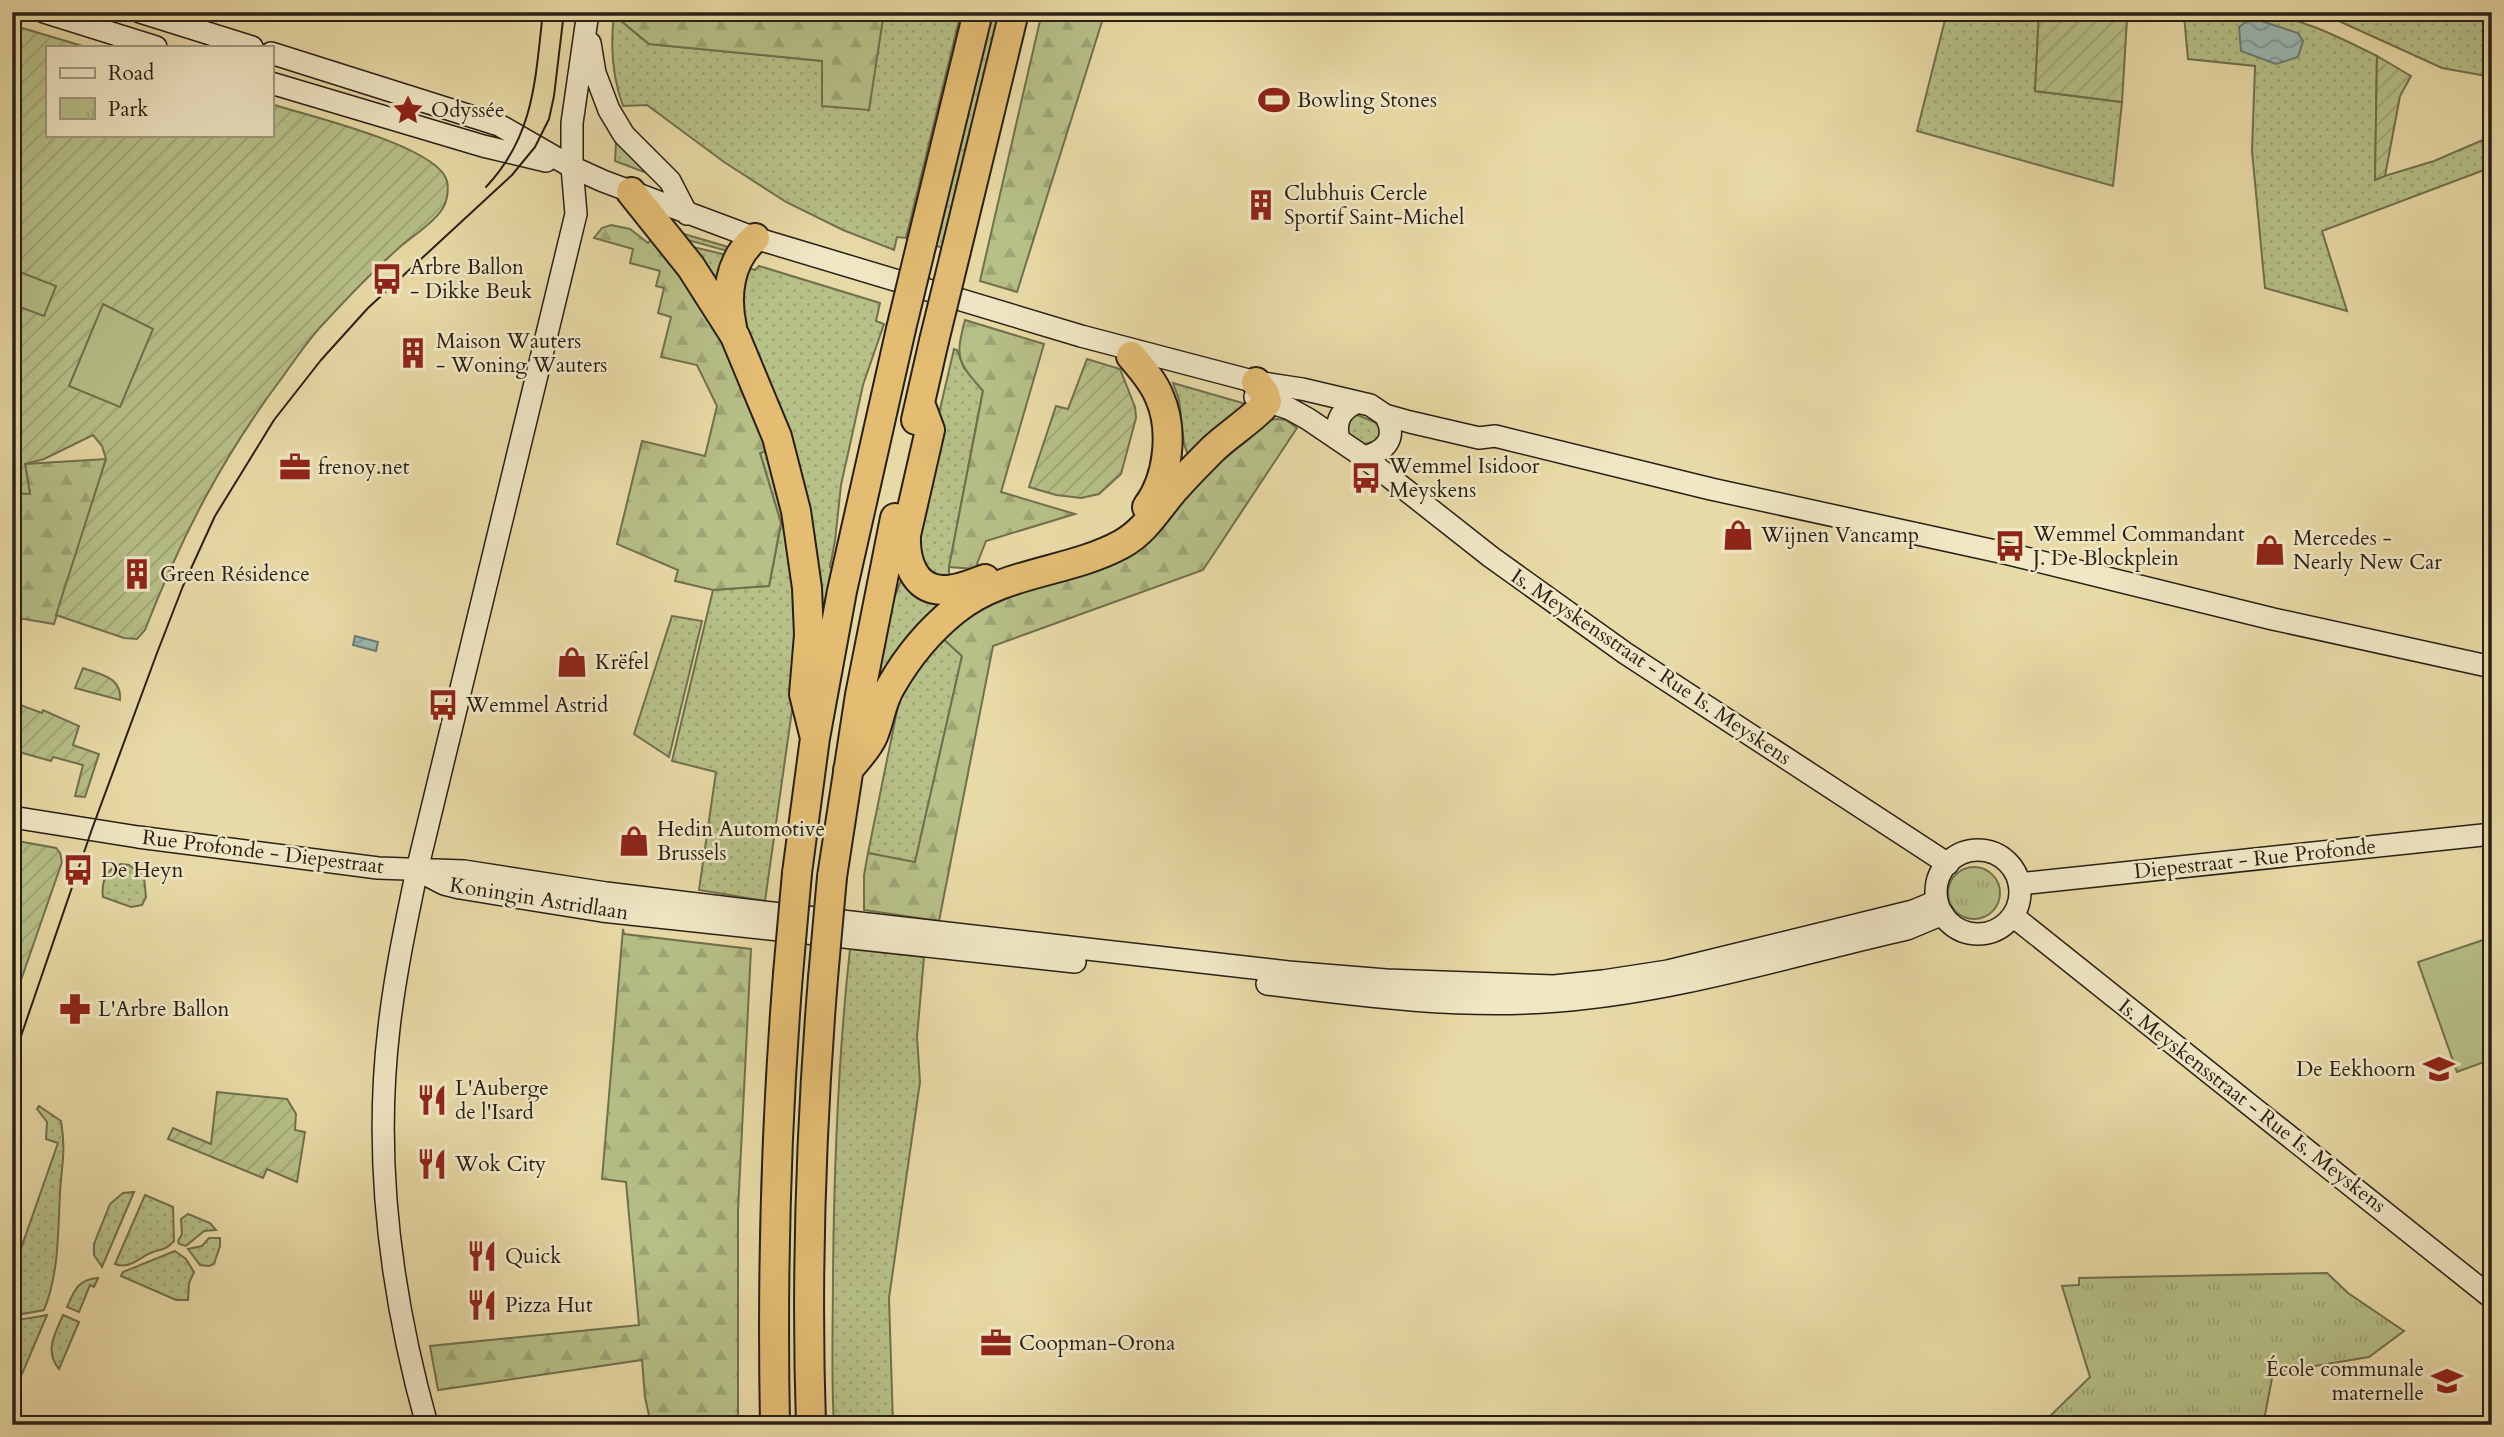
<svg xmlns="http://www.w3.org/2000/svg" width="2504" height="1437" viewBox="0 0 2504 1437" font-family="Cardo,serif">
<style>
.grass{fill:url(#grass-dots);stroke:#70704e;stroke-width:2}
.forest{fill:url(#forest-firs);stroke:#70704e;stroke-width:2}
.park{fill:url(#park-tufts);stroke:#70704e;stroke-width:2}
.garden{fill:url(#garden-furrows);stroke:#70704e;stroke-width:2}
.pitch{fill:#b6c087;stroke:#70704e;stroke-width:2}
.water{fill:url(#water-waves);stroke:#6d7b73;stroke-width:2}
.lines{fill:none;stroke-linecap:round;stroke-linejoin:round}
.secondary-casing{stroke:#292016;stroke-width:24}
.highway-casing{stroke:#292016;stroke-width:32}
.secondary{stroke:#f0e7c5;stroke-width:21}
.highway{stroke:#e4bd73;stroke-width:28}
.tram{stroke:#292016;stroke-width:2}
.highway-bridge-casing{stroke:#292016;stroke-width:32;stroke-linecap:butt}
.highway-bridge{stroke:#e4bd73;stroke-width:28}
.labels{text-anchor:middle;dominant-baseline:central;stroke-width:5;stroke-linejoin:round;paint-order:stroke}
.poi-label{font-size:21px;fill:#292016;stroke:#f0e7c5;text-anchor:start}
.street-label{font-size:21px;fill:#292016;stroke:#f0e7c5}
</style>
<defs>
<pattern id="grass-dots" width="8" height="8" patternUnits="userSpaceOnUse" patternTransform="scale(1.75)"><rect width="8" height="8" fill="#b6c087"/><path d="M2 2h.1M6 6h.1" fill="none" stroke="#9ca574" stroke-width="1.8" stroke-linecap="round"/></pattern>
<pattern id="forest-firs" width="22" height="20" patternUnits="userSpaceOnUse" patternTransform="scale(1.75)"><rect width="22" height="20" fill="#b6c087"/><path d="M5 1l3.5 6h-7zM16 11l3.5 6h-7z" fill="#9ca574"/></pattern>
<pattern id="park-tufts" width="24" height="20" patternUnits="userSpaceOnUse" patternTransform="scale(1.75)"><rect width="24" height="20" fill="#b6c087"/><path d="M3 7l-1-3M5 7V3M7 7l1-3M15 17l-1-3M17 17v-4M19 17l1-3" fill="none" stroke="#9ca574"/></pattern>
<pattern id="garden-furrows" width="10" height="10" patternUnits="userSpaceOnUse" patternTransform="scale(1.75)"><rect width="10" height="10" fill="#b6c087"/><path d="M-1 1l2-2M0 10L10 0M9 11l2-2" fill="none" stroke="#9ca574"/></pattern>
<pattern id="water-waves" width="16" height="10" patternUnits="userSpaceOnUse" patternTransform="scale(1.75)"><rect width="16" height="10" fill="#9ab8b1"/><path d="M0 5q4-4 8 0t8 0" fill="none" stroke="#7e958f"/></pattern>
</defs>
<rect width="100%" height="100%" fill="#e8daa6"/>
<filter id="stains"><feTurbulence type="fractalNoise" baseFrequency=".00286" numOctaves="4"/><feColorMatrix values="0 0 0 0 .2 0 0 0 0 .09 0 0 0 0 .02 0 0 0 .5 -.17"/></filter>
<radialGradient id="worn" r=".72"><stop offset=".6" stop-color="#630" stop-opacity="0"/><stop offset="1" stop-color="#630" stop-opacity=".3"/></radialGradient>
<path class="grass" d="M884,12h77l-55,226 -9,-1 -3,13 -51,-20 -57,-28 -62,-40 -77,-57 -24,1c-11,-30 -13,-59 -9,-91l35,29 174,17 45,49z
M992,12h9l-58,236 -9,-3z
M1947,12h92l-4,79 87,11 -9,84 -196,-55z
M2179,12c25,0 52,-2 76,0 43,4 84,25 122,44l-2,123 59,-18 58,-25v31l-170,64 25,80 -82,-23 -13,-137 3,-85 -67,-7 -4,-43 -38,3 4,-3z
M2319,12h173v65l-50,-9z
M616,143l11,3 28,30 -40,-15z
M677,232l48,14 5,2 -3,3 -50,-14z
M693,247l34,8 -7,32 -30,-35z
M759,266l121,37 -4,18 8,3 -21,61 -12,55 -10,45 -6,56 -5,26 2,1 -9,47h-3l-80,-302 6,-46 9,3z
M954,349l3,1 7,18 19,22 -34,177v19l-11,-1 -25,-29 11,-78z
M1173,383l73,21 -1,6 -57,45 -4,-11 -5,-44z
M1355,414l24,10 3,8 -4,9 -14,3 -15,-10 -3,-5 1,-11z
M771,449l17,67 11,145 -34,240 -66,-11 17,-118 -44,-11 41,-171 56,-4 12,-62 -21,-71z
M904,572l48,25 -74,87 11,-72z
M672,616l30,5 -33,136 -35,-23z
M938,634l24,22 -47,207 -47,-10 31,-152z
M121,864l8,1 15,12 2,20 -4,8 -11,2 -28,-10c-2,-14 3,-29 18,-33z
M850,949l74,8 -7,80 3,45 -31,216 4,127h-59c-3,-50 -1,-100 -1,-150 1,-109 5,-217 17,-326z
M39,1106l22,15c5,30 1,42 -1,71 -2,39 -1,82 -16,118l-32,6v-42l46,-131 -12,-4 1,-17 -10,-13z
M134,1192l-32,75 -8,-12v-11l16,-40 13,-11z
M145,1195l28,12 1,34c-8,9 -12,8 -21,11 -13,4 -22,18 -38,12z
M188,1214l22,9 6,7 -12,1 -18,15 -7,-2 -1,-3 4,-7 -1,-15z
M209,1238h11v8l-6,18 -5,2 -9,-1 -12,-16 14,-3z
M175,1251l11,8 8,13 -5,11 -1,17h-12l-55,-24 2,-4z
M98,1278l-4,9 -4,-2 -11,27 -12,-5c7,-16 11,-28 31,-29z
M47,1315l-25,59 -7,-3 5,-14 -8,-4v-32z
M63,1315l16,7 -20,47c-15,-18 -4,-35 4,-54z"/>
<path class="forest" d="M614,12h270l-15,98 -47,-4v-45l-173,-17 -35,-29z
M1042,12h63l-88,280 -37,-11z
M611,225l19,4 18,14 4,-4c50,46 94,146 119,210l-11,4 21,70 -12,63 -56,4 -38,-9 3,-11 -61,-26 25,-103 63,15 12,-50 -20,-41 -36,-8 10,-40 -13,-4 6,-25 -8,-2 4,-15 -30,-8 3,-14 -39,-11 8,-10z
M965,320l79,24 -43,148 74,22 -89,27 -11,28 -26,-2 34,-176c-26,-30 -28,-33 -18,-71z
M1276,419l10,1 11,8 -94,142 -210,76 -54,275 -75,-11v-35l4,-22 47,9 47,-206 -24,-22 25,-21 137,-51 99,-86 68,-55z
M106,459l-52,165 -42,-7v-124l18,1 -5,-30z
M623,929l1,5 127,15 -13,262v214h-87l-6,-28 -3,-37 -204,30 -8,-44 209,-21 -13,-143 -24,-3z"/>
<path class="park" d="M1948 893a26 26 0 1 1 52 0a26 26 0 1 1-52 0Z
M2327,1273l21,20 56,38 -35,26 -96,16 -8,42 -9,10h-215l49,-48 -28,-91 17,-1v-7z"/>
<path class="garden" d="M2039,12l84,2 4,5 -5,83 -87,-11z
M12,25l74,22h-39v88h224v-31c35,11 167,42 176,77 2,10 0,22 -6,30 -10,14 -27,24 -40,35 -26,23 -51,49 -75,75 -16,16 -29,36 -42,54 -61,81 -102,160 -139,255l-8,9 -13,-1 -68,-23 50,-156 -4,-13 -9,-11 -49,24 -19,5 5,30 -18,-1z
M2377,56l34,20 -11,20 -15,80 -10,4z
M1087,359l33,10 15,38 1,11 -15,56 -22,20 -18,4 -25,-3 -27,-8 27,-81 12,3z
M83,668c18,7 39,9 37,32l-45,-12z
M12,700l9,2 -1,3 22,8 1,-3 36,16 -6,19 26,9 -14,43 -10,-1 8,-31 -30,-8 -2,4 -39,-11z
M12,840l44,8 4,5 2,9 -50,144z
M217,1092l70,7 9,15 -1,16 10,2 -8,50 -30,-13 -4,9 -95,-39 5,-11 38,16z"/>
<path class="pitch" d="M12,269l44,17 -12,30 -32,-12z
M103,304l50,25 -33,78 -51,-21z
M2492,937v122l-35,13 -39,-110z"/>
<path class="water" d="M2258,20l40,13 5,8 -5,16 -22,7 -35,-13 -2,-24 8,-6z
M355,636l23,6 -2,9 -23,-6z"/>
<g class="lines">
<defs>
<path id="secondary" d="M44,12l112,35
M140,12l112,35
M590,43l5,30 14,37 15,25 46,46 17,33
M271,53l228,72 73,42 31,14 152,57 326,98 175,46 46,7 68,16 15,10 25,7 69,16 16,-2 216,53 298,65 264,65 219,48
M271,83l212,63 63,15
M1255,397l35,12 18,10 56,38 127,100 134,96 323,211
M1339,440c-5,-19 2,-31 19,-38
M1364,457c22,-6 34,-19 21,-42
M12,817l126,20 240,31 86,3 142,22 157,19 525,60 98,8 168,6 49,-5 65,-10 245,-60 24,-10
M1936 892a42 42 0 1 1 84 0a42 42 0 1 1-84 0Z
M419,871l25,13 16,4 142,23 473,51
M2019,884l473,-50
M2013,916l479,382
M1267,984c95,12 195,25 291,17 119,-9 234,-46 349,-72l36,-15
M427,1425c-36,-129 -54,-263 -38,-397 6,-53 17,-105 28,-158l159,-656 -4,-47v-44l16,-111"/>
<path id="highway" d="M631,192l60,75 44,69 42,101 19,74 11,77 2,47 -5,59 11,44
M922,242l56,-230
M956,251l58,-239
M732,327c-7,-31 -3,-67 23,-89
M1131,356c10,12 22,25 28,40 15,33 10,82 -12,111
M920,403l10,27 -24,105c-1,24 7,54 36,55 14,1 30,-6 43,-11
M916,420l18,-79
M848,770c8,-10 20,-22 25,-34 7,-16 8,-34 18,-50 16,-28 39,-56 64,-76 48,-39 114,-37 167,-66 23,-13 34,-33 51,-53 12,-14 27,-29 40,-42 16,-15 34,-26 49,-41l5,-6 -2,-8 -9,-12
M797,873l18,-135 27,-147 59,-262
M832,877l28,-182 35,-177
M775,1425c-3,-151 1,-301 13,-451
M811,1425c-5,-149 0,-299 12,-447"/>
</defs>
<use href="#secondary" class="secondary-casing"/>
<use href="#highway" class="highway-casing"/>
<use href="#secondary" class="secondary"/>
<use href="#highway" class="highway"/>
<path class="tram" d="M486,187c49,-52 49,-108 57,-175
M12,1070l7,-28 73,-213 65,-176 26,-67 32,-70 59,-96 47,-60 47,-52 144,-133 23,-28 14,-28 5,-23 10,-84"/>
<defs>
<path id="highway-bridge" d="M901,329l21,-87
M934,341l22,-90
M788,974l9,-101
M823,978l9,-101"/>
</defs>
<use href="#highway-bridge" class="highway-bridge-casing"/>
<use href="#highway-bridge" class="highway-bridge"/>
</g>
<defs>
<symbol id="stadium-bare" viewBox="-9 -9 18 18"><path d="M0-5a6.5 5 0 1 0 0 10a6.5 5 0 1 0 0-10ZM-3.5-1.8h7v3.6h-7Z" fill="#8f2418" stroke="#f0e7c5" stroke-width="2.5" paint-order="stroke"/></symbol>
<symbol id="sight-bare" viewBox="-9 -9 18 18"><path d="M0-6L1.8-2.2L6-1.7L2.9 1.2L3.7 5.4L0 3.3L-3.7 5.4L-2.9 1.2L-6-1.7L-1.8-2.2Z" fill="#8f2418" stroke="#f0e7c5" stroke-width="2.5" paint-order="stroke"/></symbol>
<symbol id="building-bare" viewBox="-9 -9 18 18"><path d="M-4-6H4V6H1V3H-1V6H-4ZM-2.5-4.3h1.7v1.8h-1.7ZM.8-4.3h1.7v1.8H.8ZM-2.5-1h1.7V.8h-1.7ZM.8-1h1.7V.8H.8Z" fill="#8f2418" stroke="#f0e7c5" stroke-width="2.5" paint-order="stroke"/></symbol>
<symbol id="bus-bare" viewBox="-9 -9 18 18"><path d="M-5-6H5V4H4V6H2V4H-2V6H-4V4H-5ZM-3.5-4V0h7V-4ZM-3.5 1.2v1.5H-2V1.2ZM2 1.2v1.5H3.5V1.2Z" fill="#8f2418" stroke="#f0e7c5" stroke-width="2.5" paint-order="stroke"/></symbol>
<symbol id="office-bare" viewBox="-9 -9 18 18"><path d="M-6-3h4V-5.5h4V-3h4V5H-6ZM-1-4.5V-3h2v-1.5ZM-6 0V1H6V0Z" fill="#8f2418" stroke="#f0e7c5" stroke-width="2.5" paint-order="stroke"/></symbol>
<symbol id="shop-bare" viewBox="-9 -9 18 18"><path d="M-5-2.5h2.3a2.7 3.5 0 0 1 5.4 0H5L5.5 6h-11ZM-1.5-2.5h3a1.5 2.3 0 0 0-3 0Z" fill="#8f2418" stroke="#f0e7c5" stroke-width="2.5" paint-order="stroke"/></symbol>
<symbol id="pharmacy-bare" viewBox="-9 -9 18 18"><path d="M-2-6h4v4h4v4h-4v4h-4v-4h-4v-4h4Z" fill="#8f2418" stroke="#f0e7c5" stroke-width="2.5" paint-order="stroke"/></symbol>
<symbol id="school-bare" viewBox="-9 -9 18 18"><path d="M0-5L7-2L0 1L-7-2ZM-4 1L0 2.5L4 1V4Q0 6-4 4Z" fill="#8f2418" stroke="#f0e7c5" stroke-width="2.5" paint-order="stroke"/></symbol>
<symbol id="restaurant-bare" viewBox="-9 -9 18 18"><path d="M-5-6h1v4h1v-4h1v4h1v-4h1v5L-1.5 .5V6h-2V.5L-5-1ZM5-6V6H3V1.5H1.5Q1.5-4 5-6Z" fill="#8f2418" stroke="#f0e7c5" stroke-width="2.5" paint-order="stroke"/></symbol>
</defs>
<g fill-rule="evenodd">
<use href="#stadium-bare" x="1252" y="78" width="44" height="44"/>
<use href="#sight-bare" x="386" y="88" width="44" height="44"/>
<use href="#building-bare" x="1239" y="183" width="44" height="44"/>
<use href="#bus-bare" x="365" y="257" width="44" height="44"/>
<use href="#building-bare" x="391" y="331" width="44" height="44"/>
<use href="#office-bare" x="273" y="445" width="44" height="44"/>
<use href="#bus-bare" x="1344" y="456" width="44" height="44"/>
<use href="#shop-bare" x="1716" y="513" width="44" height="44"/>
<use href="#bus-bare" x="1988" y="524" width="44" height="44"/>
<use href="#shop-bare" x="2248" y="528" width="44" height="44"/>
<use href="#building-bare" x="115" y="552" width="44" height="44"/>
<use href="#shop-bare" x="550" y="640" width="44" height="44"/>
<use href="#bus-bare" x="421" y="683" width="44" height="44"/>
<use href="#shop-bare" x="612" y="819" width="44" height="44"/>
<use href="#bus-bare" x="56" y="848" width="44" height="44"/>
<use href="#pharmacy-bare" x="53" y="987" width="44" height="44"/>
<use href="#school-bare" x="2417" y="1047" width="44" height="44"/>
<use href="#restaurant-bare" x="410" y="1078" width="44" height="44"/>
<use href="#restaurant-bare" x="410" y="1142" width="44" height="44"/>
<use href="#restaurant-bare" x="460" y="1234" width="44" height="44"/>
<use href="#restaurant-bare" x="460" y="1283" width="44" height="44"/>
<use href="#office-bare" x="974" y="1321" width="44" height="44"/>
<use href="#school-bare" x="2425" y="1359" width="44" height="44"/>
</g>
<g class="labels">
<g class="poi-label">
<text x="1297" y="100">Bowling Stones</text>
<text x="431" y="110">Odyssée</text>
<text x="1284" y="193">Clubhuis Cercle<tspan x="1284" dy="24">Sportif Saint-Michel</tspan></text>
<text x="410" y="267">Arbre Ballon<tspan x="410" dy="24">- Dikke Beuk</tspan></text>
<text x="436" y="341">Maison Wauters<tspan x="436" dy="24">- Woning Wauters</tspan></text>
<text x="1389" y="466">Wemmel Isidoor<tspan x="1389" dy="24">Meyskens</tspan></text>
<text x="318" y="467">frenoy.net</text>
<text x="2033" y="534">Wemmel Commandant<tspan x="2033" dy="24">J. De Blockplein</tspan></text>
<text x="1761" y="535">Wijnen Vancamp</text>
<text x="2293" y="538">Mercedes -<tspan x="2293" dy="24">Nearly New Car</tspan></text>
<text x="160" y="574">Green Résidence</text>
<text x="595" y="662">Krëfel</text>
<text x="466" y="705">Wemmel Astrid</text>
<text x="657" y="829">Hedin Automotive<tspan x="657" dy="24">Brussels</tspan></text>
<text x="101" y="870">De Heyn</text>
<text x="98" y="1009">L'Arbre Ballon</text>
<text x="2416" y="1069" text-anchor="end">De Eekhoorn</text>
<text x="455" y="1088">L'Auberge<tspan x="455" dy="24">de l'Isard</tspan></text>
<text x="455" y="1164">Wok City</text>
<text x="505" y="1256">Quick</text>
<text x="505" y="1305">Pizza Hut</text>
<text x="1019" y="1343">Coopman-Orona</text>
<text x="2424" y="1369" text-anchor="end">École communale<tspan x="2424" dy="24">maternelle</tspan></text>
</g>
<g class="street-label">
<text transform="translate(1651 667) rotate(34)">Is. Meyskensstraat - Rue Is. Meyskens</text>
<text transform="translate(263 852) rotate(7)">Rue Profonde - Diepestraat</text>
<text transform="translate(2255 859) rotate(-6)">Diepestraat - Rue Profonde</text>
<text transform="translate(539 899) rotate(9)">Koningin Astridlaan</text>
<text transform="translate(2252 1106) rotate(38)">Is. Meyskensstraat - Rue Is. Meyskens</text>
</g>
</g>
<rect width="2504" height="1437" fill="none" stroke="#e8daa6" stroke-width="42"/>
<rect x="14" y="14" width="2476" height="1409" fill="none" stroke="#292016" stroke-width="3.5"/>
<rect x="21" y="21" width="2462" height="1395" fill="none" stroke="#292016" stroke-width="2"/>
<rect x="46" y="46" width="228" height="91" fill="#f0e7c5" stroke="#a0977f" stroke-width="2"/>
<rect x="60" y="68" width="35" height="10" fill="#f0e7c5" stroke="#a0977f" stroke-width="2"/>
<text x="108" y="80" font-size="21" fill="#292016">Road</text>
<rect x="60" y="98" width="35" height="21" fill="url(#park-tufts)" stroke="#a0977f" stroke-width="2"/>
<text x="108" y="116" font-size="21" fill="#292016">Park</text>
<rect width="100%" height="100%" filter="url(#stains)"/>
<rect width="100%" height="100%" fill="url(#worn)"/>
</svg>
